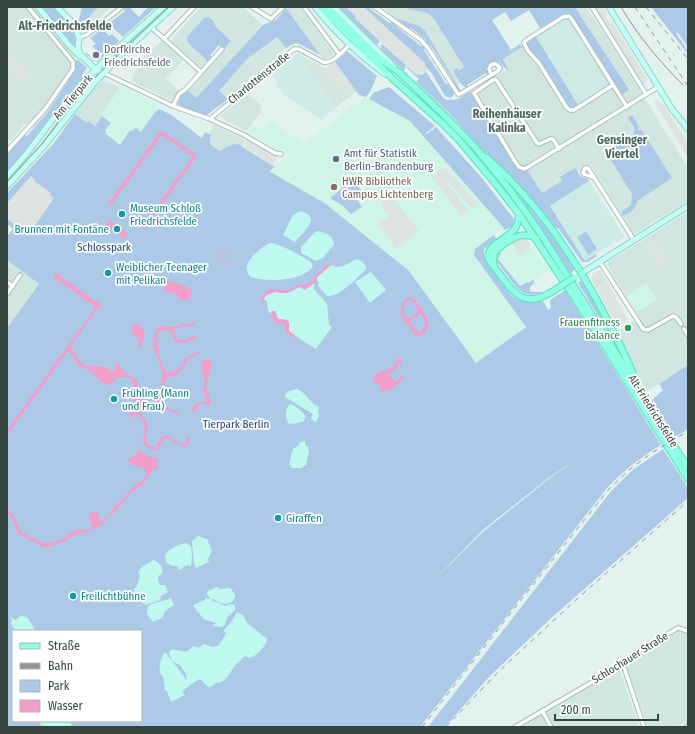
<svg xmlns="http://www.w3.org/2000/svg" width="695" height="734" viewBox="0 0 695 734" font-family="'Fira Sans Condensed',sans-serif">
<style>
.residential{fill:#d2e6e1}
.commercial{fill:#cff5e7}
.education{fill:#ceece5}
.green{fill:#accae8;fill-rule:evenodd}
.sand{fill:#bff8ef}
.parking{fill:#dde3e1}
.water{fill:#f09fcb;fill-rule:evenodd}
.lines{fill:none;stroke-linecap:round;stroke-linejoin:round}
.stream{stroke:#f09fcb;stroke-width:1}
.canal{stroke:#f09fcb;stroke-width:3.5}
.street-casing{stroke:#a7beb7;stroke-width:5.5}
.secondary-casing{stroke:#94d3c5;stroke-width:7}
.primary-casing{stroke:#61e4c4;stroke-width:8}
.street{stroke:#fff;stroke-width:3.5}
.secondary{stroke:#c2fff4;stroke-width:5}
.primary{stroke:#91ffe6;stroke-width:5.5}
.tram{stroke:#949494;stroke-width:1}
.rail{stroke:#949494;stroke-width:1;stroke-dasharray:5 5;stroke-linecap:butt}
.primary-bridge-casing{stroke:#61e4c4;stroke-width:8;stroke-linecap:butt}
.primary-bridge{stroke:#91ffe6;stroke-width:5.5}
.worship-dot{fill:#6b7280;stroke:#fff;stroke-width:1.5}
.service-dot{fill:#5c6f8a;stroke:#fff;stroke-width:1.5}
.education-dot{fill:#8d6e63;stroke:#fff;stroke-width:1.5}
.culture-dot{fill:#0f9aa8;stroke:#fff;stroke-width:1.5}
.leisure-dot{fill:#2e9e5b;stroke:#fff;stroke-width:1.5}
.labels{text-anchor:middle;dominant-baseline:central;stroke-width:3.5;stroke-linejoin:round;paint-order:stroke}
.worship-label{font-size:11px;fill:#5b616d;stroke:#fff;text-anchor:start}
.street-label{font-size:11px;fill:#34453f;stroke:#fff}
.service-label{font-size:11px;fill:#4e5e75;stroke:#fff;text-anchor:start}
.education-label{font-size:11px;fill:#785e54;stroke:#fff;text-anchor:start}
.culture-label{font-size:11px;fill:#0d838f;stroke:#fff;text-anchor:start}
.park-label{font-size:11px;fill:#274177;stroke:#fff}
.leisure-label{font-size:11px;fill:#27864d;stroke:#fff;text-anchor:end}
.neighbourhood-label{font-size:12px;font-weight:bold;fill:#4b685e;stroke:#fff}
</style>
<rect width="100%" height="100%" fill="#e4f2ef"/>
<path class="residential" d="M7,7h27l25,32 17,18 -3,2 2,4v5l-7,11 1,1 -21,32 -15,17 -6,-5 -3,1 -14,16 -3,-3z
M82,7h28l-22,23h-3l-8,-8 2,-3z
M201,7h42l20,18 13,-5 12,-13h12l33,45v3l-8,4 -3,-1 -1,-3 -25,-12 -14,8 1,2 -76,62 -21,-6 -8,-5 3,-8 7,-5 35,-42 -4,-4 -18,23 -30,-27v-1z
M383,7h49l68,51 -43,27 -27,-43 -19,-16 -13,-5z
M564,7h22l20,29 82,132v33l-54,33 -44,-70 -51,31 -15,-25 -6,-2 -48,-76 38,-23 -6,-11 64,-41 -2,-4z
M163,40l21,19 -18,20 13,12 -6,10 -42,-20 12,-22v-1z
M313,62l12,6 10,-6 22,29 -22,17 -30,-40z
M104,80l16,8 -25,38 -7,-4 -1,1 -12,-9 14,-20z
M248,94l13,11 -1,4 2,2 -16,20 -25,-13 -1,-2z
M213,124l32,16 -3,6 -5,-2 -8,1 -9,6 -10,-7 1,-8 -2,-2z
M688,212v153l-42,27 -29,-61 23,-13 -33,-53 1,-3z
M7,260l32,24 -32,44z
M679,629l9,3v89l-12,6h-28l-23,-65z
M619,668l20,59h-127l29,-17 49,-25z"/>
<path class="commercial" d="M121,87l39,18 -19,27 -6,-2 -3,1 -2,-1 -10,15 -15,-12v-2l6,-8 -9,-7z
M365,97l20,13 2,-1 23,12 95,107 -29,21 50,78 -50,36 -67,-92 -83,-67 -57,-33z
M269,120l34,23 -14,11 -8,-2 -34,-20 6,-7 9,5z
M520,238h6l23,32 -21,13 -1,-1 -7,4 -22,-29 2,-4z
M647,283l10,17 -20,12 -10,-16z"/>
<path class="education" d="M564,19l4,1 39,63 1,3 -30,19 -42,-68z
M298,53l15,9 -8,6 30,40 -14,12 -37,-25 -8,-11 2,-2 -7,-8z
M589,181l36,56 -7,5 -1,1 -2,-3 -4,3 1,1 -27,17 -35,-55z"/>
<path class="green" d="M40,7h15c11,11 17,18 23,33l-2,6h-3z
M82,7h16l-11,12 -4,3 5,8h-3l-8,-8 2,-3z
M125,7h6v2l8,8 9,-10h8l-33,30 -12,-11 -6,6 4,4 3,-2 7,7 -22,21 -3,-1 -8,-7v-2l10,10 7,-8 -1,-2 -2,2 -8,-8 4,-2 -6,-6 35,-27 -1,-3z
M165,7h5l-62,59 -3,-3z
M337,7h9l10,9 -1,2 24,22v3l-3,2z
M362,7h6l21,16 3,-1 5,4 1,2 23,18h3l1,2 -1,2 22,34h2l6,9 -1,3 -3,2 -5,-2 -14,-24z
M407,7h37l2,1 1,-1h128c18,29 36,54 54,83l-8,5 -55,-82 -26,15 -11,-18 -18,11 -6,-9 -13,8 19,30 9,-6 2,3 -19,12 5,10 -1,1 -8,-8h-6l-4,3v9l-2,1 -1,-2 -19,12 1,2 -2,1 -5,-4 -8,-13 4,-3 2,2 5,-3 -31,-50 -6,-4 -18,-4z
M651,7h37v40l-10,-14h-2l12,18v3z
M286,8l34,47 -22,-12 -5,1 -7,4 -9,-11 -29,21 -29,33 9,8 -21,16 -21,-6 -8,-5 3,-8 7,-5 8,7 67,-73 13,-5z
M209,17l4,4 3,6 15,14 -7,8 -5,-4 -9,10 2,2 -5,5 -2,-2 1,-1 -18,-16 -1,-6 17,-19z
M399,19l20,7 6,5 36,60h-3l-7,-9 2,-2 -22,-34 -5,-3v-3l-15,-12 -3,1 -9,-6z
M536,37l42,68 -4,3 -5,-1 -30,-48c-6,-4 -12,-9 -12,-16z
M382,44l24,21 -2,6 -24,-22z
M347,51l30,25 -7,16 -4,5 -7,-2 -24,-33 10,-8 -1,-2z
M76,59l1,2 2,-1 8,8 -5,7 2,4 -42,53 -35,41 1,-16 -1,-4 17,-18 3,1 21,-24 21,-32 -1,-1 7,-11 -1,-7z
M407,66l9,8 7,1 2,-3 2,1 16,25 4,2 11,-1 11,-7h1l48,76 5,3 4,-1 15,23 20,-12 -2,-4 15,-9 6,9 7,2 1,2 -39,25 35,55 11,-7 1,2 -10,6h-5l-23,-33 -8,-4 -39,-45 -28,-28 -36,-40 -32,-30 3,-3 -12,-11z
M389,87l46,39 -9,7 1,1 9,-7 46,51 32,41 -2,8 -7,3 -2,-1 1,-1 -94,-107 -41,-22 4,-6z
M159,109l11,5 32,24 3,-6 6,3 -1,9 10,7c8,-5 18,-11 24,-3l31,19 -6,4 57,33 83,67 67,92 50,-36 -52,-72 1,-6 19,-14 2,3 -1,3 -11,8v7l27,39c10,7 19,9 31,6l3,3 3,6 3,-2 -1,-8 15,-10 96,155c-20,12 -38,26 -54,43l-187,239h-413v-399l32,-44 -32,-24v-24l6,-7 -6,-5v-31l46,-49 22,-30 12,9 1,-2 7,5 7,-10 9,7 -6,7 1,2 -1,1 15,12 10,-15 2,1 4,-3 5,4 14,-20zM574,461l-24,17 -65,52 -52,51 51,-52 66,-52zM13,631h128v90h-128z
M632,115l6,10 1,6 2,-2 31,49 -35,23c-1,9 -7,11 -14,15l-2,-4 10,-7 1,-11 -26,-42 28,-18v-7l-6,-9z
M355,182l8,11 -7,5 6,9 -11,7 -9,-9 -12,-7 15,-12 2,2z
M514,188l39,46 23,33 -5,7z
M586,231l11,18 -9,6 -11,-18z
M503,249v1l-3,2 1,2 -2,2 -1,3 22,27 7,-4 1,1 5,-3 2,2 -5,5v4l4,1h8c-16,8 -26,-4 -35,-17 -4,-5 -8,-10 -11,-15l1,-7z
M584,280l37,72h-1l-39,-64 -3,-6z
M688,365v64l-13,8 -23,-37 11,-10 -4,-6z
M663,449l25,39v10l-138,121 -62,59 -43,49h-17l184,-237 22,-21z"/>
<path class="sand" d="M300,211c24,6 2,22 -5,31l-12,-7 10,-20z
M316,231c9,1 17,4 18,13l-10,13 -8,4 -15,-8v-6z
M270,243c13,2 30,12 41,19l2,5c-13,15 -45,15 -63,10 -11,-13 10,-29 20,-34z
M357,259l4,2 5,5v3c-9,9 -26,28 -39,27l-9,-10 1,-4 -2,-1v-4c6,-3 8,-9 14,-12 11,5 16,-2 26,-6z
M371,272l15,18 -16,13 -15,-21z
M314,283v6l13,15 2,21 3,2 -16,22 -25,-16 -2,-2v-5l-5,-7h-6l-3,-8 -6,2 -3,-13h-3c5,-13 17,-5 27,-8 4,-1 5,-3 9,-5l6,3z
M297,389c9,3 12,14 22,18l-1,3 1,6 -3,6 -5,-3 2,-5 -28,-17v-3l4,-3z
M290,404c6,1 12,8 16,12l-3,6h-3l-1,1 -10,1 -3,-6v-8z
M305,441v4l3,2 1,4 -3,14 -5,3h-9l-3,-4 4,-15 6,-4 1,-3z
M198,536l9,3 5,12 -4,8 1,3 -13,6 -2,-5 -2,-21 1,-2z
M186,543l5,3 1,12 -1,8 -4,-1 -8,5 -2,-4h-5l-6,-4 -1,-7c4,-6 14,-11 21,-12z
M154,560c6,4 10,7 8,14l-4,2v4l2,5h5l3,7 -7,4 -1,4 -14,5c-6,-3 -12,-9 -12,-17h2l4,-12 -2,-4 5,-6z
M217,587l3,2 10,-1 5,6v4c-5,9 -15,6 -22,1l-2,1 14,6 7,-2 3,2v4l-8,8 -2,7 -4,2 -6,-1 -2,-1 3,-2 -13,-4c-2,-5 -7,-8 -10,-14l12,-5 1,-2 3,1 1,-1 -3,-4 1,-3z
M171,598l3,7 -9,6 -3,7 -9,4 -6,-8 1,-8c8,-5 15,-4 23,-8z
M237,612l6,3 4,8 20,16c-2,8 -9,17 -18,19l-4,-2c-4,2 -5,7 -9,8 -5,7 -11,20 -20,19l-3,3 -5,1 -8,-8c-6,3 -13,8 -18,13l3,3 -14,7 -4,-11 -2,-1c-1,-6 0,-12 -5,-17 -1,-7 0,-15 5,-21l22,28 -1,-6 -6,-9 -7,-3 -4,-8 1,-4c8,-2 16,6 22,-3l2,-1 5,2 5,-4 9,3 5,-1 8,-12 -2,-4 8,-9z
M20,616l7,1 9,14h-21l-4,-7 1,-4 -2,-2v-1l6,3z
M38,721h31l4,6h-31z"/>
<path class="parking" d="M346,7h18l61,56v3l3,3 -6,6 -6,-1 -61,-56 1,-2z
M594,7h9l4,8 -1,2 4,6h3l35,57 -5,4v2l-3,-5h2v-2h-2z
M10,56l21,18 -7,7 -17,-16v-6z
M335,62l17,24 -1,1 1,2 -8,6 -2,-3 -2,1 -19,-26 5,1z
M658,100l3,4 2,-1 25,41v13l-34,-55z
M247,140l31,16 -6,9 -28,-17z
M445,167l33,37 -6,4 -31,-34 27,37 -7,5 -29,-39z
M31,176l4,3 -1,2 17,12 -1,2 4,3 -26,38 -21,-17v-16z
M392,195l27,37 -23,17 -18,-25 11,-8 -9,-13z
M520,238l2,3 4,-3 5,7 -2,2 1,2 -11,7 -7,-12z
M654,240l13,20 -2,2 1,3 -5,3 -16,-24z
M600,270l15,25 1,3 12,22 -11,6 -26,-47 2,-5z"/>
<path class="water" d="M109,220l19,13 -3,6 -19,-13z
M331,263v2l-14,12v4l-11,8 -7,-2 -12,6 -12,-1 -10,4 -2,7 -2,2v-7l6,-7 4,-2 18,1 8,-5h9l6,-4 3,-5 5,-4 4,-5z
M59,273l2,4 36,25 3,1 1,2 -1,3 -3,1 -26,37 2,4 10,15 21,2 9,4 2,-1 1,-6h2l8,9 12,8v12c4,4 15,6 20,4 9,-22 2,-31 -5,-52l3,-14 2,-4 4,-1 13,1 7,-3 13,-1v2c-7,4 -13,-2 -21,6 2,14 12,9 21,4l2,1v2l-11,5 -10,-1c-6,-7 -2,-14 -15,-11l-3,2 -1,8 2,7v7l2,7 6,11 10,-3 9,-12 12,-7 1,2v1c-4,2 -9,3 -12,7 -5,8 -8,16 -19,16 -4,5 -3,9 -4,15 -1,3 -4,5 -4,9 1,7 13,8 18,11l1,3c-4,-3 -10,-3 -15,-6 -8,-5 -9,-14 -22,-9l1,5 -3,5v3c8,9 10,16 5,27l3,5 8,3c8,-25 17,-6 27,-3l3,-2 1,-6h2v6l-3,3 -6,1 -8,-7 -6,-2 -5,4 -3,9 -12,-4 -4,-6 3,-9 -2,-12 -6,-5 -4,-1 -2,2v4l-1,1 -1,-7 -3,-4h9l-2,-13 1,-11 -3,-6 -4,-3h-9l-9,8h-4c-8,-6 -16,-18 -26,-18l-7,-13 -4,-3 -61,84v-5l88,-122 -1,-2 -40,-28 1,-4z
M166,281c6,0 23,5 26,10 0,8 -5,10 -11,10l-7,-8 -8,-1 -2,-3z
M410,297c5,2 8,7 11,11 8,11 13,21 -3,29l-2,-1 -15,-20c-1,-8 0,-16 9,-19zM408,300h3l7,11 -5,6 -6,1c-5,-5 -4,-14 1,-18zM420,314c7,7 6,13 -1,19l-10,-11z
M272,311h3l3,8 9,1 2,2v9l7,5 -1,2 -9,-5 -1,-8 -11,-2 -2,-8z
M133,323l2,2h5l5,6 -3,16h-3l-1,-3 2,-6h-4l-5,-6 2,-6 -1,-2z
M400,357h1l1,8 -3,-1 -5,8 -6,1 4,6 5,2 5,-6 2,1c-5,9 -14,16 -24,15v-7l-7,-1 2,-3 -3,-2 9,-7 6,-1 10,-8v-2z
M205,359l5,2 2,2 -6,24 5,15 -3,3 -6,-1 -5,2v5l-4,2 -1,-3 4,-7 9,-1 2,-1 -4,-11 2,-10 -4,-11 1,-7z
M139,450l11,7 8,1v11l-7,3 -6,10 -15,12 -9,11 -19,20 -12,6 -17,5 -8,5 -15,6h-8l-24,-14 -6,-14 -5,-7v-4l6,7 8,17c16,7 22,16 41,7 5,-2 8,-7 13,-9 6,-1 11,1 16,-1l1,-3 -3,-8 2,-6h6l3,10 9,-6 5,-10 8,-6 13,-15 10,-7c3,-12 -5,-10 -12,-13 -1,0 -6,-4 -6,-4l3,-4 5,-1z"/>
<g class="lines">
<path class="stream" d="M230,267l-4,-5 -8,-4 -2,-4 6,-2 4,1 2,-2 4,-1
M38,721l3,6"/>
<path class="canal" d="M110,204l51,-71 34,23 -51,71"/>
<defs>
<path id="street" d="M252,7l19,12 12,-12
M304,7l35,47
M375,7l46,33 7,8 30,46h2l38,-23 2,-3 -4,-4h-3l-3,2 -1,3 2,5
M592,7l54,87
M151,27l50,45
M79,38l9,-4 34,-27
M164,39l30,-32
M104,73l69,33 37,13 34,16 31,18 6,1
M613,85l-39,25h-4l-3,-2 -28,-45 -11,-12 -4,-8 1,-2 38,-24 6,-1 2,2 56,89
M173,106l6,-12 7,-5 36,-40
M210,119l84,-70h5l24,13c10,2 20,-11 27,-18
M559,149l-6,-10h-3l-11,5 -2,-1 -40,-62 -2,-2 -2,1 -19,13 40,67 5,7 5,2 4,-2 130,-80
M7,151l39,-43 27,-39v-7l-45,-55
M594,178l-10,-4 -1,-1 2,-5h3l46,72
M600,262l43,67 5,1 25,-14 3,1 5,7
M7,282l6,4
M7,294l13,-19
M684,329l4,6
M623,664l21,63
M543,710v2l8,15
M515,727l108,-63 1,-4 52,-31 2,-1 10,3
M686,727l2,-1"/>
<path id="secondary" d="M38,7l31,38 11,11
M57,7l13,13 5,7 4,11 -1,10 2,6 16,16 8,3
M315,7c20,25 44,48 70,67
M334,7l60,60
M609,7l63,102 16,20
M7,176c27,-28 47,-62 74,-91 25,-28 54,-52 82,-78
M7,186l37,-40 52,-65 29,-30 48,-44
M582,273l106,-67"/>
<path id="primary" d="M320,7l73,72 49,44 17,17 40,48 20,26 57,86 112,179
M327,7l33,33 20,19 19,13 47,45 28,29 36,44 31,44 147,234
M486,157c53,46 94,108 125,170 8,16 17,33 23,50
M519,214c0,4 -1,9 -3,13 -6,12 -32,17 -27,33 4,6 9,12 14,18 13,19 24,28 47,15
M494,265c-1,-5 -1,-10 2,-15 12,-9 24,-20 40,-12"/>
</defs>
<use href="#street" class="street-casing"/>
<use href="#secondary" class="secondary-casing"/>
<use href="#primary" class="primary-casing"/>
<use href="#street" class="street"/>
<use href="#secondary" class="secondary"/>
<use href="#primary" class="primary"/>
<path class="tram" d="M621,7c17,29 39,55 62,78
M7,182l34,-37 29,-39 21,-25 78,-74"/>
<path class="rail" d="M635,7l53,79
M646,7l42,52
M422,727l98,-126 89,-112 20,-19 21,-16 38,-23
M446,727l53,-56 78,-72 111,-98"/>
<defs>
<path id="primary-bridge" d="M550,293l25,-16"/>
</defs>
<use href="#primary-bridge" class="primary-bridge-casing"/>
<use href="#primary-bridge" class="primary-bridge"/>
</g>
<circle class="worship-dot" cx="96" cy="55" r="4"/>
<circle class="service-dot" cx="336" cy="159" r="4"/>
<circle class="education-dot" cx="334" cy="187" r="4"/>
<g class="culture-dot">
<circle cx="122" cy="214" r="4"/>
<circle cx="117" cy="229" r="4"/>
<circle cx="108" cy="273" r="4"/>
<circle cx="114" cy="399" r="4"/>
<circle cx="278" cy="518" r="4"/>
<circle cx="73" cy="596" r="4"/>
</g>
<circle class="leisure-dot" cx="628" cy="328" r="4"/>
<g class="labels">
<g class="worship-label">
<text x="104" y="49">Dorfkirche<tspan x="104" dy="13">Friedrichsfelde</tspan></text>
</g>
<g class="street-label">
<text transform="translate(259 78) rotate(-39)">Charlottenstraße</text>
<text transform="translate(73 97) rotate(-50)">Am Tierpark</text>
<text transform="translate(653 411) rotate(58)">Alt-Friedrichsfelde</text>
<text transform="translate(630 658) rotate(-32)">Schlochauer Straße</text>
</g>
<g class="service-label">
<text x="344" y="153">Amt für Statistik<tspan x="344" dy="13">Berlin-Brandenburg</tspan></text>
</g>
<g class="education-label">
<text x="342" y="181">HWR Bibliothek<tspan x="342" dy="13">Campus Lichtenberg</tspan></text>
</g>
<g class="culture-label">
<text x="130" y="208">Museum Schloß<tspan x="130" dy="13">Friedrichsfelde</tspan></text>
<text x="109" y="229" text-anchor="end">Brunnen mit Fontäne</text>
<text x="116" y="267">Weiblicher Teenager<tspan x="116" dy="13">mit Pelikan</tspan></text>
<text x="122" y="393">Frühling (Mann<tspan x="122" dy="13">und Frau)</tspan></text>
<text x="286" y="518">Giraffen</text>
<text x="81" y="596">Freilichtbühne</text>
</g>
<g class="park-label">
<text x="104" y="247">Schlosspark</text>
<text x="236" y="424">Tierpark Berlin</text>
</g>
<g class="leisure-label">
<text x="620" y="322">Frauenfitness<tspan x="620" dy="13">balance</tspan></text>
</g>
<g class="neighbourhood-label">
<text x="65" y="26">Alt-Friedrichsfelde</text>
<text x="507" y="114">Reihenhäuser<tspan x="507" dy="14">Kalinka</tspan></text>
<text x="622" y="140">Gensinger<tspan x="622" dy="14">Viertel</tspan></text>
</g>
</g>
<rect width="695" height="734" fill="none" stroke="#34453f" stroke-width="16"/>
<rect x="12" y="630" width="130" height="92" fill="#ffffff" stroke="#aeb5b2"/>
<rect x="20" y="643" width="20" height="6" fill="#91ffe6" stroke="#aeb5b2"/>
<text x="48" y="650" font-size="12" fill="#34453f">Straße</text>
<rect x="20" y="663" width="20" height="6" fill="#949494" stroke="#aeb5b2"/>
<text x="48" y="670" font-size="12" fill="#34453f">Bahn</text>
<rect x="20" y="680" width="20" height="12" fill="#accae8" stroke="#aeb5b2"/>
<text x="48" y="690" font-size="12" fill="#34453f">Park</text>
<rect x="20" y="700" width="20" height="12" fill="#f09fcb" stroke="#aeb5b2"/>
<text x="48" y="710" font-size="12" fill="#34453f">Wasser</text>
<path d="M555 714v6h103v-6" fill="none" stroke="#34453f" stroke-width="2"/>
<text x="561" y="714" font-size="12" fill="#34453f" stroke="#ffffff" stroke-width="3" paint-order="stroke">200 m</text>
</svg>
